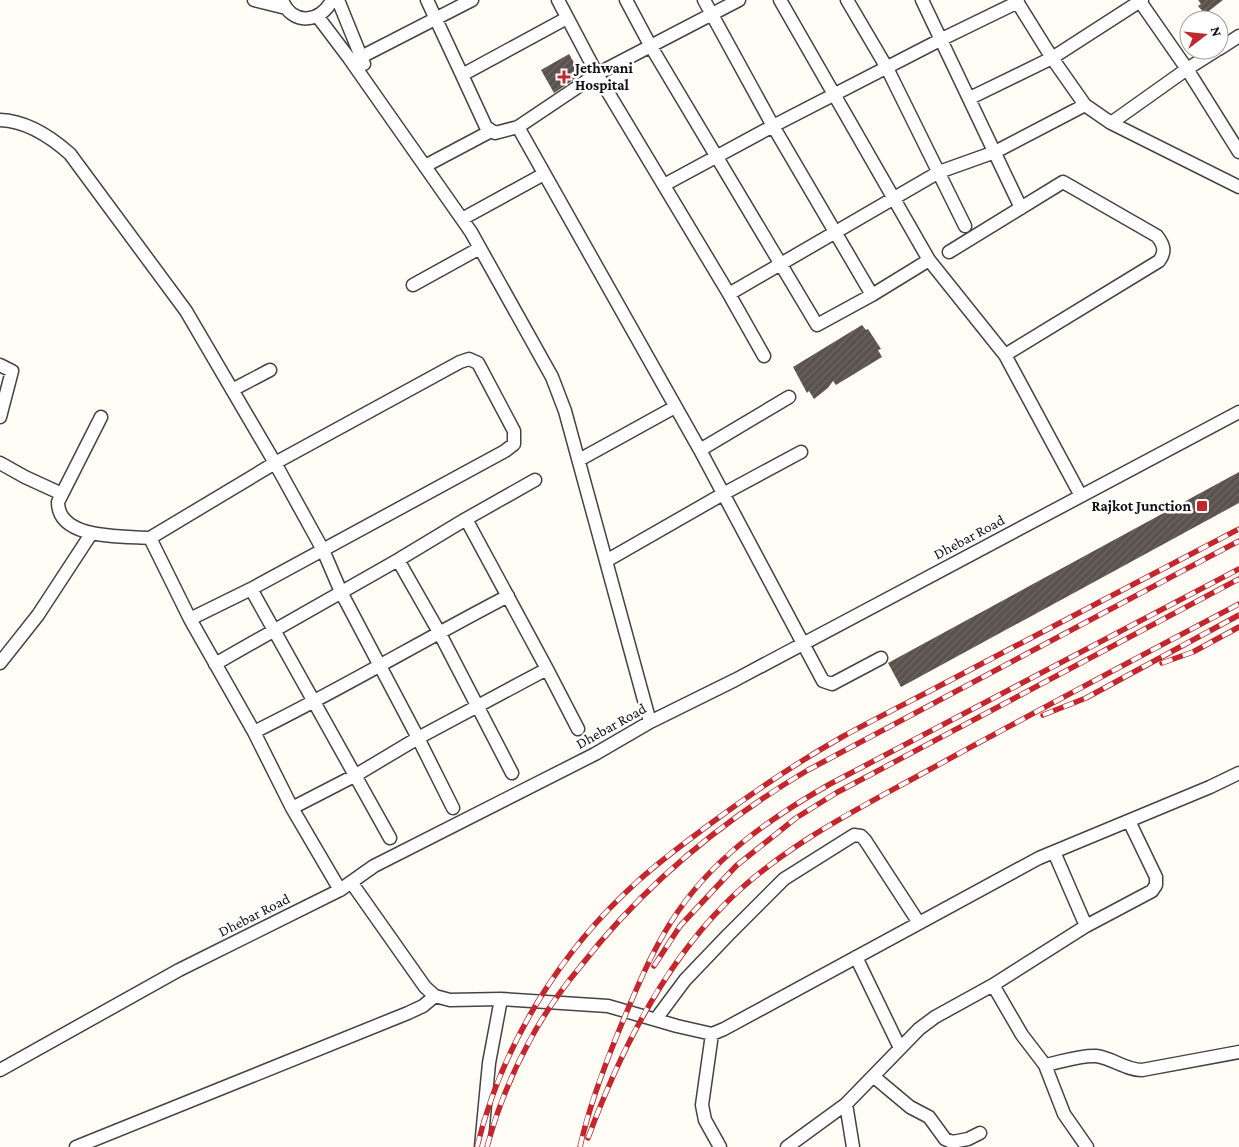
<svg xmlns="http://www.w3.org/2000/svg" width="1239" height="1147" viewBox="0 0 1239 1147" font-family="'Crimson Pro',serif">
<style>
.building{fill:url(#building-hatch)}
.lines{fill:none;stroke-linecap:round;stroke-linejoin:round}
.minor-casing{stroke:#444;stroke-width:15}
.minor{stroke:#fff;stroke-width:12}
.rail-casing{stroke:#c4262e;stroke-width:5.5}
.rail{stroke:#fff;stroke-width:4;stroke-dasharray:11;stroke-linecap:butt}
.poi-dot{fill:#c4262e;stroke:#fff;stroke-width:2}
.labels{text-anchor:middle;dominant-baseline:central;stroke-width:5;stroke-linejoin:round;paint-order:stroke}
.poi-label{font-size:15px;font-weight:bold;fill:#111;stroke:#fff;text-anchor:start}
.street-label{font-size:15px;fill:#111;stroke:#fff}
</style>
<defs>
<pattern id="building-hatch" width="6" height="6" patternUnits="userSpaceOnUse" patternTransform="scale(1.25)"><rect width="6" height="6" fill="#5a524d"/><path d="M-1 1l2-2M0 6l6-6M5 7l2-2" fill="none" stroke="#6d6662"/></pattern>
</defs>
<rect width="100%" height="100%" fill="#fffdf5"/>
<path class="building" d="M1198,0h25l-18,14 -7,-8 3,-2z
M569,54l12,21 -27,18 -13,-23z
M862,325l4,5 2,-1 13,20 -3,1 4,7 -46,28 -3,-4 -5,7 -14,11 -5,-8 -2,2 -14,-26z
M1239,472v31l-338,184 -13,-24z"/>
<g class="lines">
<defs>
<path id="minor" d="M254,0l32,8
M282,0c10,26 39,23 50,0
M338,0l26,64
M427,0l35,75
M558,0l39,74 132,220 210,-122 56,-20 90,-47
M626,0l24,45 167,280 55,-30 57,-35
M704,0l69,126 99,169
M780,0l149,260 76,95 76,141
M847,0l40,68 78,158
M922,0l99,208
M1016,0l36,58 33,47 26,18 128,64
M1139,0l48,69 52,83
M318,17l31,41 122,174 81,145 13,34 85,311
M567,18l-105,57 24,52 9,6 23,-6 79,-53 142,-74
M1219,49l20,-13
M361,57l111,-57
M970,98l82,-40 90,-58
M0,120c26,1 51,17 70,34l116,157 89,152 48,87 18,42 77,146 35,70
M1111,123l76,-54 30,-19
M518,127l182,323 123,231 9,3 49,-26
M425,166l66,-35
M664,185l109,-59 169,-87 76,-37
M462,219l82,-45
M949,252l114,-70 94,54c7,9 9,16 2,25l-154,94
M413,285l67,-37
M729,294l35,62
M0,365l12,6 -12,46
M232,390l38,-20
M101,417l-43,85c0,38 65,34 92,36l40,81 64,113 38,76 48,82
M700,450l89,-53
M579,460l96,-53
M0,463l25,14 37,17
M466,519l81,150 31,60
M150,538l125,-75 185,-101 9,-3 9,4 36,68v13l-9,7 -254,138 -61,30
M398,560l41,72 73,141
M606,561l117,-67 78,-42
M251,589l139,249
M0,663l38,-48 53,-81
M215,664l183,-104 68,-41 69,-39
M254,732c86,-42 169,-92 254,-136
M292,808l64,-33 62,-37 129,-69
M351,882l74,105 10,9 15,4 51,-1 107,7 69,20 35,8 12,-5 315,-171 171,-71 29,-14
M1086,926l66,-35 4,-6v-8l-27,-56
M856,957l44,91
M993,985l29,50 23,30 19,49 23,33
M656,1019l29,-39 43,-45 56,-56 70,-44 7,1 4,4 54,83
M712,1034l-10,71 3,15 15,27
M1045,1065c16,-3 35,-10 51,-9 17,2 29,14 46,14l97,-18
M0,1070l179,-100 161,-80 34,-24 221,-112 55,-32 85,-42 504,-268
M873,1076l37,31 19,10 16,22 7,3 16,-3 12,-6
M846,1104l7,43
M76,1147l332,-134 15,-7 12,-10
M481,1147l8,-84 12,-64
M787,1147l59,-43 73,-75 16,-12 58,-32 93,-59 -32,-74"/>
</defs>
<use href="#minor" class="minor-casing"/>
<use href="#minor" class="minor"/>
<defs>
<path id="rail" d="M1162,663l31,-11 46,-25
M1043,715l43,-17 153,-83
M654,966l26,-40 56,-60 60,-48 40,-25 403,-214
M588,1138c31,-84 73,-169 136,-233 57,-58 132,-95 203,-134 104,-57 208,-112 312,-167
M477,1147c25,-102 83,-196 161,-266 23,-21 48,-39 72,-57 42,-31 86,-61 132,-87 40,-22 81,-42 122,-64 92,-48 183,-96 275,-144
M487,1147c10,-37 24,-72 42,-105 14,-27 32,-52 51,-75 63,-81 140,-145 228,-197l431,-229
M580,1147c9,-41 24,-80 40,-119 15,-36 30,-73 51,-106 39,-62 96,-102 159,-138l409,-215"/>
</defs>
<use href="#rail" class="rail-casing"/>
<use href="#rail" class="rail"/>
</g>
<g class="poi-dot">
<path d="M561.5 69.5h5v5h5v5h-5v5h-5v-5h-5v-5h5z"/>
<rect x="1196" y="500" width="12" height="12" rx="2.5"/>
</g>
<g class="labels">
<g class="poi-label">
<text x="575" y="68">Jethwani<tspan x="575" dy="17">Hospital</tspan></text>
<text x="1191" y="506" text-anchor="end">Rajkot Junction</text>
</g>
<g class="street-label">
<text transform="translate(969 537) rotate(-28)">Dhebar Road</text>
<text transform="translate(611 726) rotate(-29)">Dhebar Road</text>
<text transform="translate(254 915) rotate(-27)">Dhebar Road</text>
</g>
</g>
<g transform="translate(1204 35) rotate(74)"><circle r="24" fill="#ffffff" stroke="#a0a0a0"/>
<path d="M0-4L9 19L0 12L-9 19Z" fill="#c4262e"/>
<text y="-8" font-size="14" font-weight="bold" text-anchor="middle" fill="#111111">N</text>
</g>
</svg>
